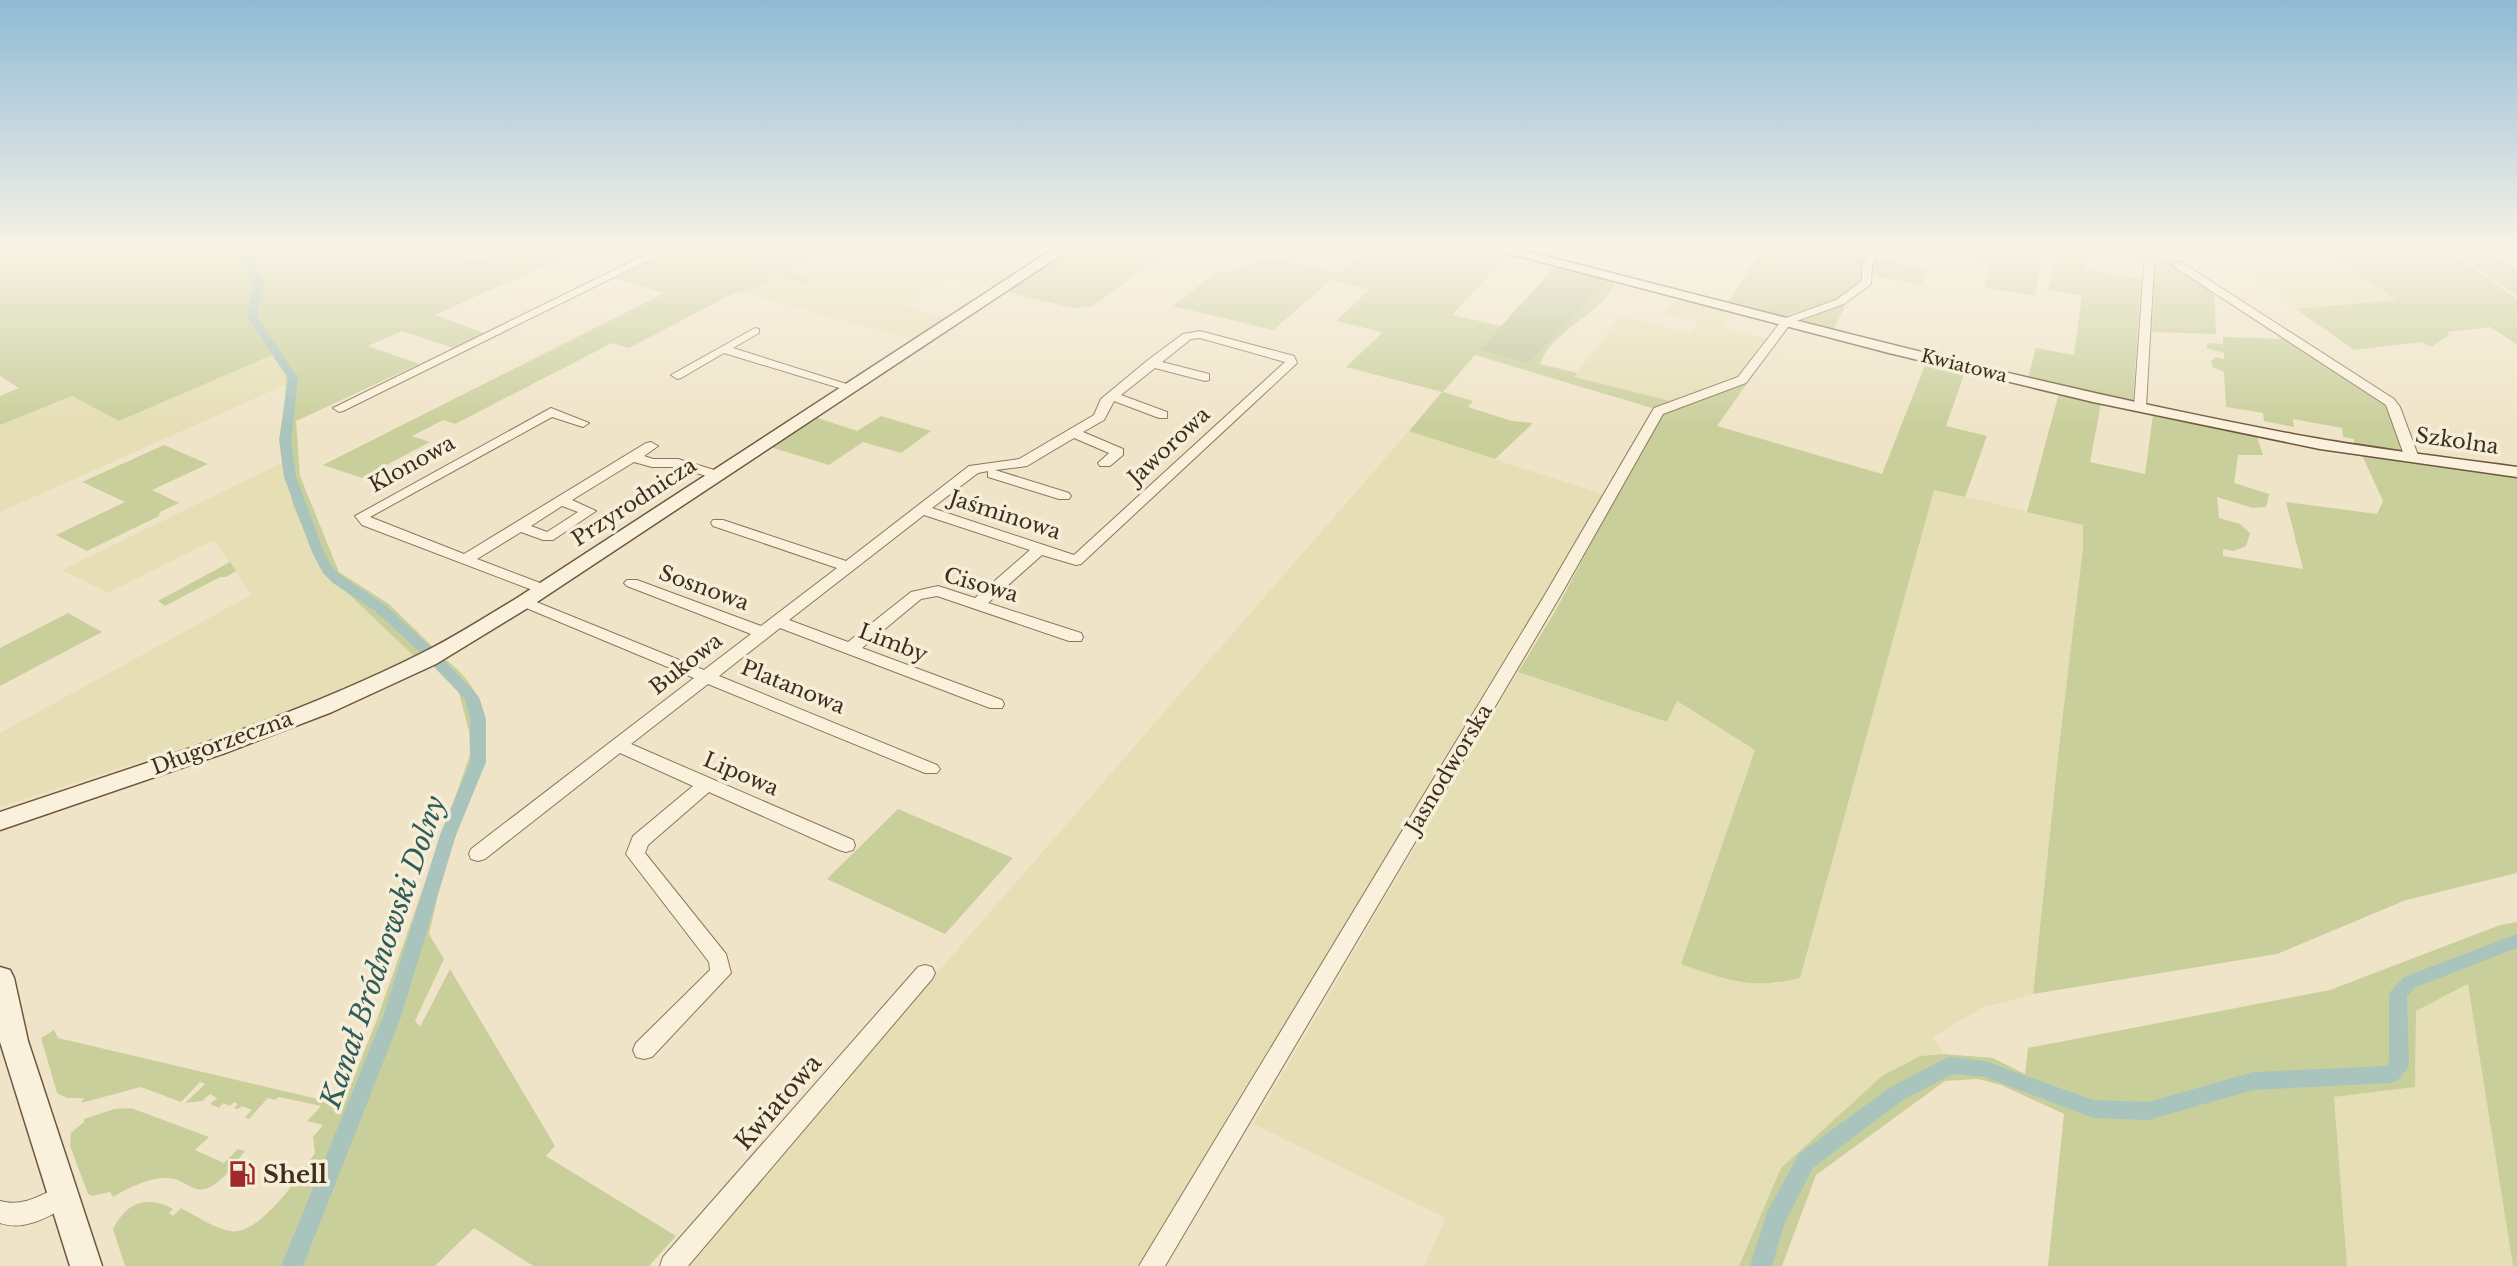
<svg xmlns="http://www.w3.org/2000/svg" width="2517" height="1266" viewBox="0 0 2517 1266" font-family="'Libre Baskerville',serif">
<style>
.farmland{fill:#e6deb5}
.green{fill:#c9cf9b}
.cemetery{fill:#bfc49a}
.lines{fill:none;stroke-linecap:round;stroke-linejoin:round}
.canal{fill:#a9c4bc;fill-rule:evenodd}
.street-casing{stroke:#8d765c;stroke-width:2}
.secondary-casing{stroke:#6f573f;stroke-width:3}
.street{fill:#faf1dc;fill-rule:evenodd}
.secondary{fill:#faf1dc;fill-rule:evenodd}
.labels{text-anchor:middle;dominant-baseline:central;stroke-width:7;stroke-linejoin:round;paint-order:stroke}
.far-street-label{font-size:18px;fill:#3d2e20;stroke:#f7eed8}
.street-label{font-size:21px;fill:#3d2e20;stroke:#f7eed8}
.near-street-label{font-size:24px;fill:#3d2e20;stroke:#f7eed8}
.near-poi-label{font-size:24px;font-weight:bold;fill:#3d2e20;stroke:#f7eed8;text-anchor:start}
.near-water-label{font-size:28px;font-style:italic;fill:#2f5d5a;stroke:#f7eed8}
</style>
<rect width="100%" height="100%" fill="#f0e4c8"/>
<path class="farmland" d="M821,249h182l17,5 -11,8 18,6 -33,22 -45,-10 -43,27 42,12 -32,21 -173,-47 23,-12 -2,-4 11,-5 32,13 -17,-22z
M1247,249h119l-27,24 -49,-12 -36,2 -18,10 -19,-1z
M2210,249h115l73,51 -102,9z
M1680,299l46,10 -2,4 8,2 -10,13 46,11 -25,34 -73,28 -97,-24 48,-61 70,17 6,-11 -32,-8 11,-14z
M272,355l14,20 -1,10 -285,127v-87l72,-29 47,25z
M1409,431l195,64 -107,182 -355,589h-460z
M283,462l10,43 26,61 97,92 -132,57 -284,92v-74l251,-138 -37,-55 -106,53 -46,-23z
M1934,489l149,36v23l-23,190 -27,256 -52,14 -48,29 11,17 -24,2 -38,20 -101,92 -42,98h-315l22,-48 -193,-94 265,-452 149,50 9,-21 79,49 -25,77 43,157 26,-6z
M2469,984l44,282h-166l-13,-169 81,-10 1,-76z"/>
<path class="green" d="M15,249h425l39,12 27,-12h75l-146,66 49,18 -31,15 -51,-17 -34,15 51,18 -123,57 4,55 39,96 50,32 44,43v3l-17,8 -97,-92 -26,-61 -10,-43 3,-87 -14,-20 -153,66 -47,-25 -72,29v-29l19,-8 -19,-12v-122z
M675,249h146l-31,14 7,11 16,11h-6l-33,-13 -9,5 2,4 -24,12 -7,-1 -107,56 -17,-5 -157,81 -12,-4 -31,16 18,6 -68,36 -39,-13 341,-172 -49,-15z
M1072,249h99l-78,57 -19,2 -67,-16z
M1366,249h121l21,6 -56,60 49,11 54,-59 61,15c-16,34 -65,48 -76,82l37,9 -3,4 96,24 -18,7 -177,-53 -32,37 30,9 -5,6 44,14 21,2 -38,36 -86,-28 33,-39 -96,-25 37,-35 -47,-11 33,-31 -38,-10 -58,50 -100,-24 44,-34c23,1 21,-5 38,-9 28,-5 57,3 84,10z
M1762,249h108l-9,31 -5,7 -22,14 -53,16 -53,-14z
M1935,249h109l-9,47 -51,-9 7,-25z
M2056,249h95l63,41 2,44 -64,-2 3,-70 -67,-12 -2,20 55,9 -8,123 -105,-25 8,-29 38,7 8,-59 -33,-6z
M2325,249h120l72,50v46l-26,-18 -44,5 2,3 -18,12 -10,-5 -67,8 -58,-41 101,-9z
M2449,249h38l30,21v26z
M1876,259l52,10 -7,16 -47,-9 -2,-10z
M1840,305l5,1 -11,23 -35,-10z
M2223,337l66,2 99,65 20,49 -54,-8v-6l-11,-2 -1,-9 -49,-9 1,8 -30,-6 -1,-8 -37,-6 -2,-35 -11,-5 -2,-6 5,-4 8,2v-6l-18,-5 2,-5 15,1z
M1927,360l39,9 -20,57 41,10 -22,61 -31,-7 -134,488c-49,12 -73,2 -119,-14l74,-214 -78,-49 -10,21 -149,-50 39,-64 104,-197 87,-29 -31,44 165,48z
M2059,393l42,11 -11,58 55,12 8,-59 104,22 6,18h-25l-4,28 35,11 -3,13 -13,1 -36,-11 2,21 21,6 10,9 -4,13 -12,5 -11,-2v7l80,13 -17,-67 91,12 6,-13 -22,-48 156,22v398l-111,27 -129,54 -244,40 27,-256 23,-190v-23l-56,-13z
M812,416l45,15 24,-15 50,15 -30,22 -38,-11 -34,23 -59,-18z
M164,445l44,19 -56,26 27,13 -19,9 -1,4 -72,35 -31,-16 69,-33 -43,-20z
M230,562l6,9 -10,6h-6l-55,29 -7,-5z
M68,613l34,19 -102,54v-38z
M445,659c35,27 43,53 40,97l-41,112 -15,66 15,25 -29,62 5,6 30,-58 105,177 -9,10 130,80 -27,30h-116l-59,-38 -39,38h-310l-12,-37c13,-26 33,-35 60,-20l-4,4 4,3 8,-8c15,8 33,20 49,23 29,6 71,-57 85,-78l-2,-16 10,-12 -16,-4 14,-15 -42,-9 -4,3 -7,-2 -19,21 -4,-2 7,-7 -10,-4 -4,3 -4,-1 4,-4 -4,-2 -4,4 -7,-3 -4,5 -9,-4 7,-6 -7,-4 -8,7 -17,2 20,-19 -5,-2 -19,20 -40,-15 -60,16 3,-5h-17l-10,-5 -16,-55 13,-8 4,8 285,67 33,-83 94,-267 -1,-24 -10,-38 -28,-29z
M898,809l115,49 -68,76 -118,-55z
M2517,922v344h-4l-45,-282 -52,27 -1,76 -81,10 13,169h-299l16,-152 -63,-29 -23,-6 -33,2 -129,94 -34,91h-43l42,-98 101,-92 38,-20 24,-2 49,4 32,16 3,-26 302,-58 170,-65z
M131,1108l78,29 -14,13 29,13 14,-14 7,2c-11,13 -23,33 -40,38 -10,3 -20,-7 -30,-10 -21,-5 -45,8 -62,18l-3,-5 -18,4 -4,-2 -18,-48 1,-13 13,-11v-3l30,-10z"/>
<path class="cemetery" d="M1555,267l53,13 -80,83 -48,-13z"/>
<g class="lines">
<path class="canal" d="M238,249h9l17,35 -7,33 41,61 -7,62 5,37 28,75 9,16 10,9 42,28 47,43 2,3 -2,3h-10l-47,-43 -42,-28 -10,-10 -11,-21 -28,-75 -5,-37 9,-62 -41,-61 7,-33z
M437,656l5,2 37,39 7,22v43l-30,73 -55,182 -98,249h-22l102,-249 57,-182 30,-73v-43l-5,-20 -33,-35 -2,-3 2,-3z
M2517,934v14l-101,39 -9,9 2,70 -11,14 -7,3 -138,7 -105,30 -55,-2 -108,-41 -32,-3 -50,26 -90,68 -28,54 -13,44h-22l17,-54 32,-58 90,-66 55,-29 7,-2 34,4 108,39 55,2 105,-30 133,-6 3,-3v-70l15,-16z"/>
<defs>
<path id="street" d="M489,249h15l-14,7 -5,-3z
M657,249h14l-328,162 -4,1 -6,-4z
M1870,249h10l-8,16 -1,19 -27,20 -53,19 -45,60 -83,31 -101,179 -397,673h-26l407,-673 108,-185 84,-31 45,-58 53,-19 26,-19v-16z
M2149,262l5,3 -8,142 -6,4 -6,-4 10,-142z
M2173,262h8l213,137 6,8 19,51 -2,3h-10l-2,-3 -19,-53 -213,-139z
M755,328l4,1v4l-26,15 123,39 -6,4 -4,-1 -122,-37 -43,25 -4,1 -6,-4z
M1200,331l94,25 3,7 -216,201 -5,1 -34,-10 -54,48 93,30 2,4 -2,4h-12l-132,-45 -16,3 -59,49 140,52 2,4 -2,4h-12l-210,-80 -61,48 218,89 3,4 -3,4h-12l-217,-89 -77,60 222,96 2,5 -2,5 -7,2 -7,-2 -130,-58 -61,53 -3,8 81,101 5,19 -79,84 -8,2 -8,-2 -3,-7 3,-7 74,-73 -1,-8 -83,-108 7,-18 60,-50 -73,-33 -135,106 -7,2 -7,-2 -2,-5 2,-5 223,-171 -175,-73 -3,-3 3,-3h10l175,71 47,-36 -124,-48 -3,-3 3,-3h10l124,46 76,-58 -124,-42 -2,-3 2,-3h10l123,41 123,-95 50,-7 75,-44 7,-16 47,-39 35,-26zM1200,338l85,24 -211,193 -142,-47 46,-35 10,-2v6l71,22h10l2,-3 -2,-3 -74,-23 32,-4 47,-28 35,15 -11,10 2,3h10l13,-11v-6l-40,-17 21,-12 10,-19 45,17h8v-6l-46,-17 34,-27 50,13 4,-1v-6l-47,-12 29,-23zM924,515l106,35 -55,48 -37,-12 -27,6 -63,50 -59,-22z
M551,408l38,15 -6,4 -31,-10 -182,100 94,37 182,-111 5,-1 7,4 -14,10 9,3h25l43,13 2,3 -7,4 -39,-12h-25l-18,-5 -62,38 24,11 -43,29h-10l-22,-8 -44,27 71,27 3,3 -8,5 -181,-69 -7,-9zM562,506l16,6 -31,20 -16,-6z
M925,965l7,2 3,6 -3,6 -244,287h-28l3,-9 255,-290z
M65,1184l8,3 4,8 -4,8c-22,12 -47,29 -73,20v-22c25,7 43,-8 65,-17z"/>
<path id="secondary" d="M1053,249h17l-539,357 -95,58 -104,48 -107,41 -225,77v-18c142,-48 286,-91 420,-158 33,-16 65,-37 97,-56z
M1492,249h25c258,65 514,136 775,185 75,14 150,23 225,33v10l-197,-28 -227,-47 -204,-49z
M0,967l10,3 4,8 14,63 74,225h-32l-70,-224z"/>
</defs>
<use href="#street" class="street-casing"/>
<use href="#secondary" class="secondary-casing"/>
<use href="#street" class="street"/>
<use href="#secondary" class="secondary"/>
</g>
<linearGradient id="sky" x2="0" y2="1"><stop stop-color="#8fbad6"/><stop offset="0.58" stop-color="#f8f3e6"/><stop offset="1" stop-color="#f8f3e6" stop-opacity="0"/></linearGradient>
<rect width="2517" height="427" fill="url(#sky)"/>
<defs>
<symbol id="fuel-bare" viewBox="-9 -9 18 18"><path d="M-5.5-6h7V0h2V4h1.3V-2.5L3-4.5l.8-.8L6-3V5H2.5V1h-1V6h-7ZM-4.2-4.7v3.2H.2V-4.7Z" fill="#9e2a2b" stroke="#f7eed8" stroke-width="2.5" paint-order="stroke"/></symbol>
</defs>
<g fill-rule="evenodd">
<use href="#fuel-bare" x="223" y="1155" width="38" height="38"/>
</g>
<g class="labels">
<g class="far-street-label">
<text transform="translate(1964 366) rotate(14)">Kwiatowa</text>
</g>
<g class="street-label">
<text transform="translate(2457 441) rotate(8)">Szkolna</text>
<text transform="translate(1169 446) rotate(-43)">Jaworowa</text>
<text transform="translate(412 464) rotate(-29)">Klonowa</text>
<text transform="translate(634 502) rotate(-33)">Przyrodnicza</text>
<text transform="translate(1005 515) rotate(18)">Jaśminowa</text>
<text transform="translate(981 585) rotate(16)">Cisowa</text>
<text transform="translate(704 588) rotate(20)">Sosnowa</text>
<text transform="translate(893 643) rotate(21)">Limby</text>
<text transform="translate(686 664) rotate(-38)">Bukowa</text>
<text transform="translate(793 687) rotate(22)">Platanowa</text>
<text transform="translate(222 743) rotate(-20)">Długorzeczna</text>
<text transform="translate(1449 769) rotate(-59)">Jasnodworska</text>
<text transform="translate(741 774) rotate(23)">Lipowa</text>
</g>
<g class="near-street-label">
<text transform="translate(778 1102) rotate(-49)">Kwiatowa</text>
</g>
<g class="near-poi-label">
<text x="263" y="1174">Shell</text>
</g>
<g class="near-water-label">
<text transform="translate(383 952) rotate(-71)">Kanał Bródnowski Dolny</text>
</g>
</g>
</svg>
